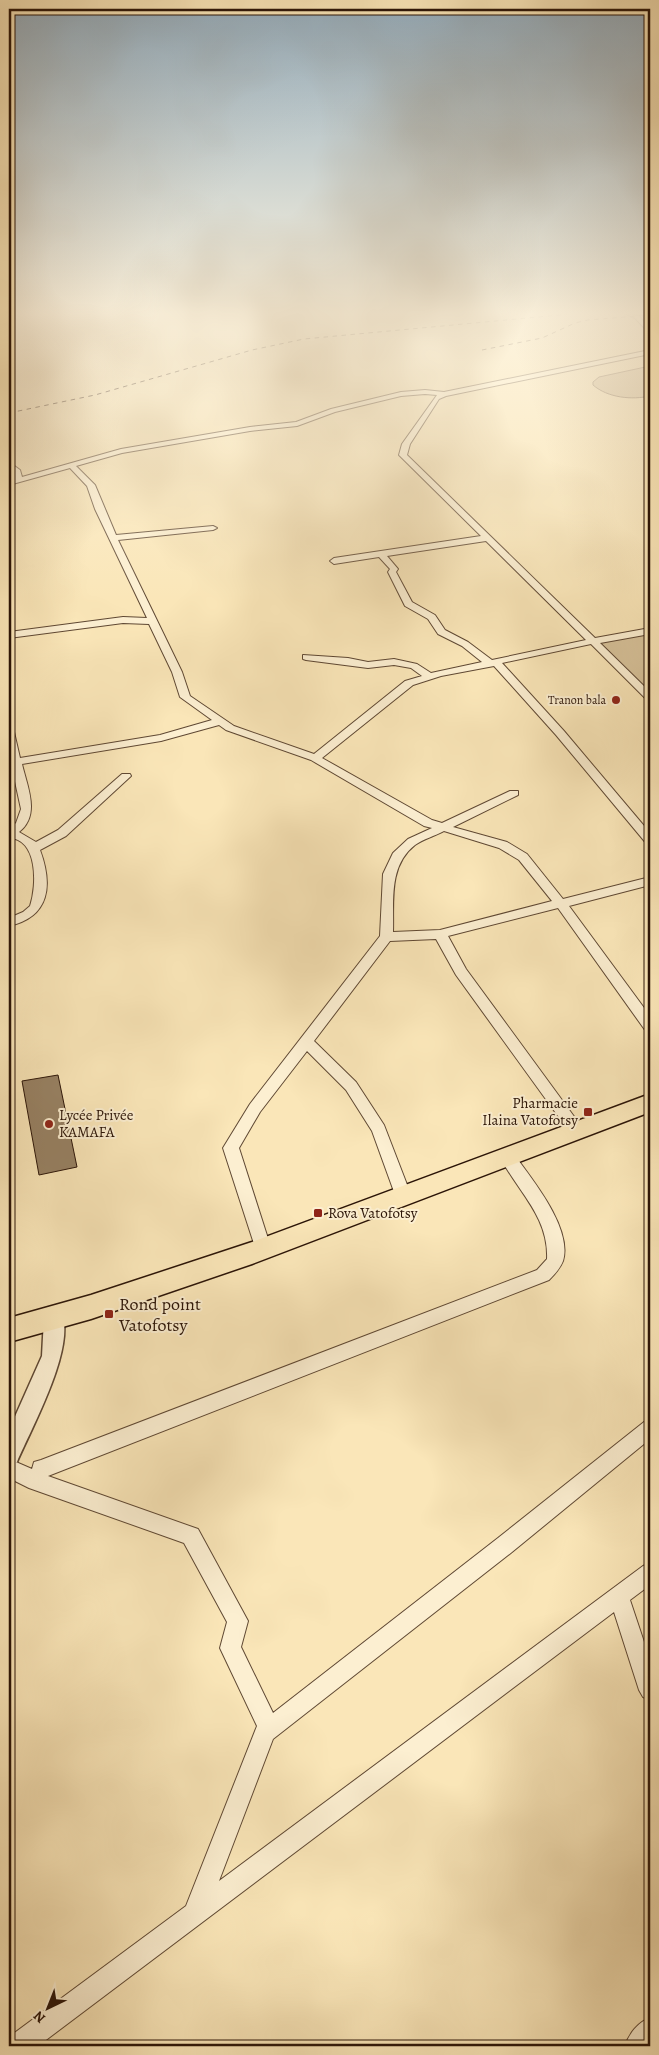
<svg xmlns="http://www.w3.org/2000/svg" width="659" height="2055" viewBox="0 0 659 2055" font-family="Alegreya,serif">
<style>
.green{fill:#d7c29a;stroke:#816b50}
.building{fill:#978163;stroke:#2b1407}
.lines{fill:none;stroke-linecap:round;stroke-linejoin:round}
.minor-casing{stroke:#5f4833;stroke-width:2}
.tertiary-casing{stroke:#5f4833;stroke-width:3}
.primary-casing{stroke:#2b1407;stroke-width:3}
.minor{fill:#fcefd1;fill-rule:evenodd}
.tertiary{fill:#fcefd1;fill-rule:evenodd}
.primary{fill:#fae6b8;fill-rule:evenodd}
.rail{stroke:#2b1407;stroke-width:1;stroke-dasharray:4.5 4.5;stroke-linecap:butt}
.poi-dot{fill:#8f2418;stroke:#fcefd1;stroke-width:2}
.labels{text-anchor:middle;dominant-baseline:central;stroke-width:4;stroke-linejoin:round;paint-order:stroke}
.far-poi-label{font-size:12px;fill:#2b1407;stroke:#fcefd1;text-anchor:end}
.poi-label{font-size:15px;fill:#2b1407;stroke:#fcefd1;text-anchor:start}
.near-poi-label{font-size:18px;fill:#2b1407;stroke:#fcefd1;text-anchor:start}
</style>
<rect width="100%" height="100%" fill="#fae6b8"/>
<filter id="stains"><feTurbulence type="fractalNoise" baseFrequency=".004" numOctaves="4"/><feColorMatrix values="0 0 0 0 .2 0 0 0 0 .09 0 0 0 0 .02 0 0 0 .5 -.17"/></filter>
<radialGradient id="worn" r=".72"><stop offset=".6" stop-color="#630" stop-opacity="0"/><stop offset="1" stop-color="#630" stop-opacity=".3"/></radialGradient>
<path class="green" d="M650,366v30c-18,4 -42,2 -57,-11v-3l6,-5z
M650,631v66l-57,-56z"/>
<path class="building" d="M58,1075l19,92 -38,8 -17,-94z"/>
<g class="lines">
<defs>
<path id="minor" d="M626,314l13,2 11,13v5l-15,-16z
M650,350v4l-204,42 -7,3 -29,45 -3,11 188,183 55,-10v6l-50,9 50,49v8l-4,-1 -55,-55 -89,19 62,68 86,102v11l-4,-1 -90,-108 -62,-69 -53,10 -28,9 -91,73 110,62 10,3 68,-32h8v4l-65,32 54,15 20,12 36,45 87,-22v8l-81,21 81,110v15l-5,-1 -87,-122 -110,28 18,33 115,157 2,4 -2,4 -5,2 -5,-2 -115,-159 -20,-36 -46,2 -76,100 42,41 28,43 27,70 -2,5 -6,2 -6,-2 -25,-69 -26,-41 -39,-39 -47,61 -21,36 32,100 -2,5 -6,2 -6,-2 -34,-105 27,-44 130,-168 3,-62 10,-21 15,-14 24,-11 -8,-2 -113,-66 -85,-30 -7,-5 -58,16 -139,23c5,22 19,51 -3,68l17,10 22,-12 64,-56h8l1,2 -65,60 -26,14c13,35 10,67 -31,76v-8l14,-6 7,-6c7,-21 8,-67 -21,-68v-9l7,-6 5,-14 -12,-55v-25l5,3 6,26 140,-23 52,-15 -32,-23 -8,-25 -23,-48 -26,-1 -114,15v-6l114,-15 24,1 -52,-109 -8,-23 -17,-18 -61,17v-4l6,-2 -6,-11v-6l11,8 2,7 99,-28 129,-22 46,-5 35,-13 70,-17 24,-2 19,2zM425,394l12,1 -35,49 -3,11 82,81 -147,22 -4,3 4,3 45,-7 11,12 -2,3 17,34 23,13 10,15 24,12 20,16 -51,11 -14,-9 -23,-5 -26,3 -20,-4 -45,-3v4l3,1 62,8 26,-3 17,3 11,8 -17,5 -91,73 -80,-28 -44,-30 -8,-24 -64,-132 95,-10 4,-2 -4,-2 -97,9 -21,-50 -19,-19 46,-13 128,-22 47,-5 38,-14 66,-16zM486,541l100,99 -94,20 -24,-18 -23,-12 -10,-15 -23,-13 -16,-30 2,-3 -11,-13zM444,831l55,17 20,12 33,41 -112,29 -47,2c1,-30 -5,-66 22,-87 8,-6 20,-9 29,-14z
M508,1151l5,2c18,25 60,75 50,108 -3,8 -9,14 -14,19l-501,196 150,53 50,92 -7,26 32,66 225,-175 146,-116 6,-3v20l-138,113 -239,187 -54,142 424,-315 7,-3v22l-20,15 20,60v40l-7,-3 -4,-7 -25,-78 -576,434h-29v-9l177,-131 71,-180 -37,-78 7,-26 -43,-79 -155,-55 -20,-10v-19l23,10 2,-7 7,-2 496,-190 10,-11c2,-42 -29,-67 -47,-102l3,-4z
M650,2018v28h-25c4,-12 13,-24 25,-28z"/>
<path id="tertiary" d="M54,1309l7,2c16,35 -29,116 -44,151l-8,3v-35l33,-74 2,-38 3,-7z"/>
<path id="primary" d="M650,1094v18l-398,152 -161,55 -82,23v-24l82,-23 161,-53z"/>
</defs>
<use href="#minor" class="minor-casing"/>
<use href="#tertiary" class="tertiary-casing"/>
<use href="#primary" class="primary-casing"/>
<use href="#minor" class="minor"/>
<use href="#tertiary" class="tertiary"/>
<use href="#primary" class="primary"/>
<path class="rail" d="M482,350l60,-12 33,-15 13,-3 62,-5
M9,413l86,-18 157,-45 52,-11 266,-25"/>
</g>
<linearGradient id="sky" x2="0" y2="1"><stop stop-color="#93acbd"/><stop offset="0.52" stop-color="#fdf4df"/><stop offset="1" stop-color="#fdf4df" stop-opacity="0"/></linearGradient>
<rect width="659" height="602" fill="url(#sky)"/>
<g class="poi-dot">
<circle cx="616" cy="700" r="5"/>
<rect x="583" y="1107" width="10" height="10" rx="2.5"/>
<circle cx="49" cy="1124" r="5"/>
<rect x="313" y="1208" width="10" height="10" rx="2.5"/>
<rect x="104" y="1309" width="10" height="10" rx="2.5"/>
</g>
<g class="labels">
<g class="far-poi-label">
<text x="606" y="700">Tranon bala</text>
</g>
<g class="poi-label">
<text x="578" y="1103" text-anchor="end">Pharmacie<tspan x="578" dy="17">Ilaina Vatofotsy</tspan></text>
<text x="59" y="1115">Lycée Privée<tspan x="59" dy="17">KAMAFA</tspan></text>
<text x="328" y="1213">Rova Vatofotsy</text>
</g>
<g class="near-poi-label">
<text x="119" y="1304">Rond point<tspan x="119" dy="21">Vatofotsy</tspan></text>
</g>
</g>
<rect width="659" height="2055" fill="none" stroke="#fae6b8" stroke-width="30"/>
<rect x="10" y="10" width="639" height="2035" fill="none" stroke="#2b1407" stroke-width="2.5"/>
<rect x="15" y="15" width="629" height="2025" fill="none" stroke="#2b1407"/>
<g transform="translate(48 2008) rotate(223)" stroke="#fcefd1" stroke-width="4" paint-order="stroke">
<path d="M0-4L9 19L0 12L-9 19Z" fill="#2b1407"/>
<text y="-8" font-size="14" font-weight="bold" text-anchor="middle" fill="#2b1407">N</text>
</g>
<rect width="100%" height="100%" filter="url(#stains)"/>
<rect width="100%" height="100%" fill="url(#worn)"/>
</svg>
